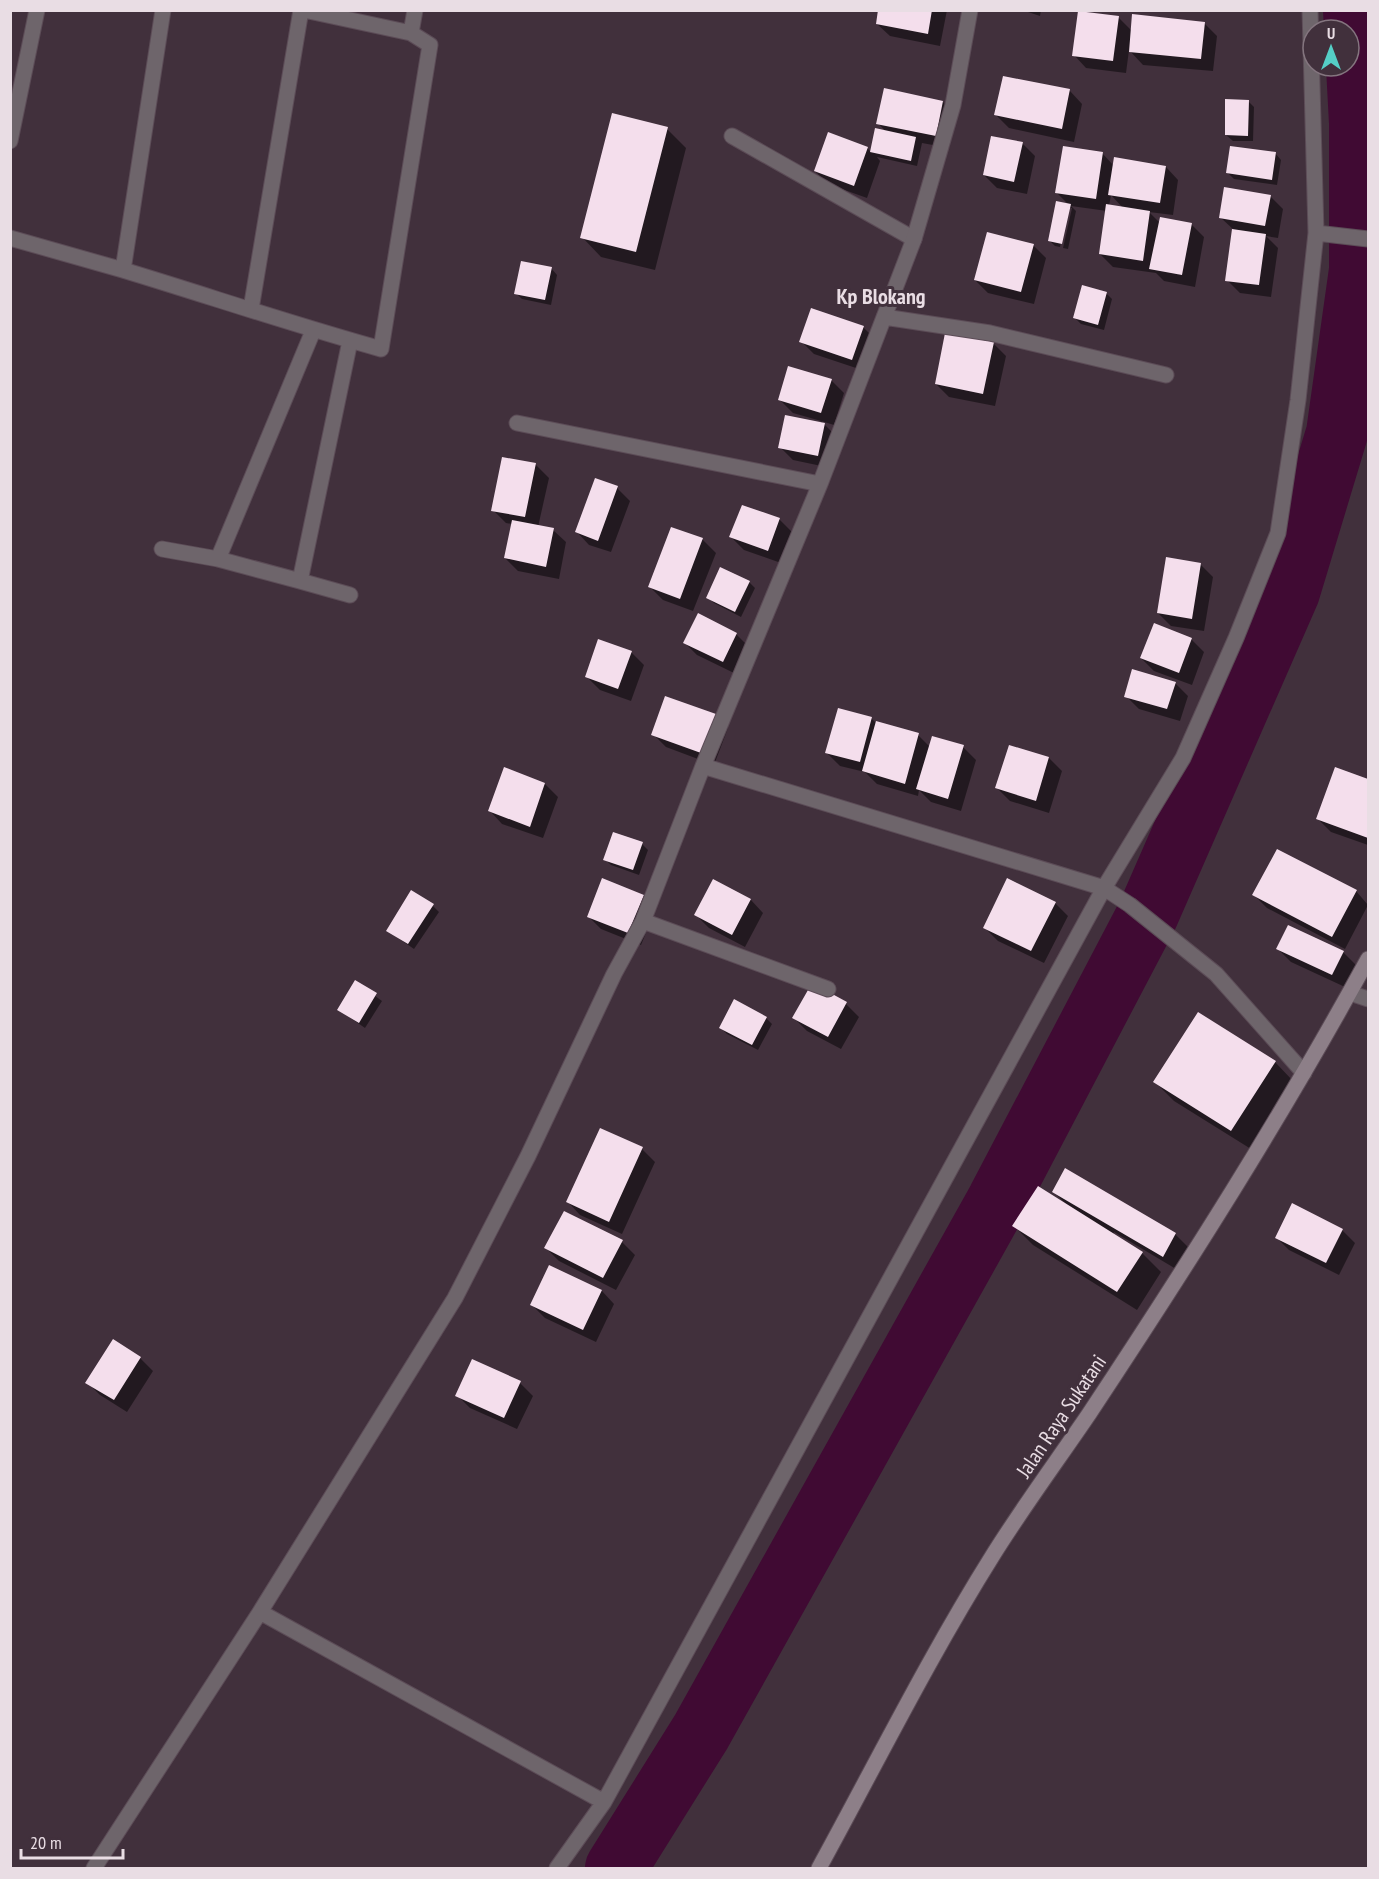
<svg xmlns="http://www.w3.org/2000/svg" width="1379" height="1879" viewBox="0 0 1379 1879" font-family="'PT Sans Narrow',sans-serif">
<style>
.shadow{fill:#0007;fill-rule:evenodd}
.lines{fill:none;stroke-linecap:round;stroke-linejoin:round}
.river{stroke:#400a33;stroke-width:62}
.building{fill:#f4deec}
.lane-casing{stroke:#5c4c57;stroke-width:17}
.street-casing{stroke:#5c4c57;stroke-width:17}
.secondary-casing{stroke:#5c4c57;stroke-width:17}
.lane{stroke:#6e656b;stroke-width:15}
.street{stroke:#6e656b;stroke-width:15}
.secondary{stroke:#8d7f88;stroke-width:15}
.labels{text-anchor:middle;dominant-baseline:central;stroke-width:6;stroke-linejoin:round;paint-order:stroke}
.street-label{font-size:21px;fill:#e9dde4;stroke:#41303c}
.neighbourhood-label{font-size:22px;font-weight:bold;fill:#e9dde4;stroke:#41303c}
</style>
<rect width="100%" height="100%" fill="#41303c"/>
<path class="shadow" d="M880,10h67l-7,36 -50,-10 -13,-12z
M1022,10h19l-1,6z
M1119,18l13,13 72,-8 13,13 -4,35 -70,-6 -14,-15 -3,23 -40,-5 -12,-13z
M1070,91l12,13 -8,38 -65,-14 -13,-13z
M1248,101l6,6 -1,34h-20l-7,-6z
M943,102l12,13 -6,33 -27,-5 -5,23 -40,-9 3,4 -13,37 -39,-14 -13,-13 52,-23 4,4 15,-20 -8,-9z
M667,129l19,19 -31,122 -54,-13 -19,-20z
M1022,143l13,13 -8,38 -30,-6 -13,-13z
M1102,153l12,13 52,1 12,13 -5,35 -24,-3 11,11 31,1 13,13 -9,50 -31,-6 -8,-8 -43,-6 -13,-13 7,-43 -36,-5 5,5 -8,38 -5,-1 9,-40h-4l-8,39 -5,-1 -6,-6 20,-35 -12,-12zM1111,195l12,13 -14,-2z
M1275,153l6,7 -4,25 -43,-6 -6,-6z
M1270,196l13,13 -5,29 -12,-2 12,12 -7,49 -31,-4 -13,-13 7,-50 -13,-12z
M1033,245l13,13 -12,46 -46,-11 -13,-13z
M551,268l6,7 -6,30 -29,-6 -6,-6z
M1106,293l6,6 -8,31 -23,-6 -6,-6z
M863,327l13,13 -11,31 -51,-17 -13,-13z
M993,343l13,13 -11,50 -46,-9 -13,-13z
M831,380l13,13 -10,32 -13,-4 16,16 -6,31 -38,-8 -13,-13 40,-24 1,-2 -28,-8 -13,-13z
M503,458l33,7 13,13 -11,49 15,3 13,12 -7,37 -41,-8 -13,-13 7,-34 -6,-1 -13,-13z
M617,488l13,13 -19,51 -22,-7 -12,-13z
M779,519l13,13 -11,31 -37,-13 -13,-13z
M672,528l31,12 13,13 -23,58 -30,-11 -13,-13z
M1200,564l13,13 -9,54 -33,-5 -13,-13z
M749,582l6,6 -14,29 -27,-14 -6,-6z
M736,634l13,13 -13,27 -39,-19 -13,-13z
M1191,639l13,13 -12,33 -38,-14 -13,-13z
M631,652l13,13 -13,36 -31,-11 -13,-13z
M1175,683l13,13 -8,25 -41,-12 -13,-13z
M715,715l13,13 -14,37 -48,-18 -13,-13z
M871,718l6,6 41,11 12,12h33l13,13 -15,51 -30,-9 -12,-12 -1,6 -41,-12 -12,-12 -25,-6 -13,-13z
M1010,747l39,11 13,13 -13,42 -39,-12 -13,-13z
M1336,769l32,11v65l-37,-13 -13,-13z
M545,784l13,13 -15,41 -41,-14 -12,-13z
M642,844l6,6 -9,25 -28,-10 -6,-6z
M714,881l37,19 12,13 -18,34 -36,-19 -13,-13z
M1356,891l12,14 -23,44 -78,-41 -13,-13z
M643,896l13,13 -15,36 -40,-16 -13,-13z
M1055,903l13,13 -24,47 -46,-22 -13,-13z
M433,906l6,6 -25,37 -26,-18z
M1278,949l65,3 13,13 -11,22 -54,-25z
M356,982l26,19 -17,27 -26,-18z
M812,985l34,19 13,13 -18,32 -34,-18 -13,-13z
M766,1018l6,6 -14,26 -31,-16 -6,-6z
M1275,1062l19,20 -43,67 -77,-48 -19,-19z
M642,1149l13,13 -33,72 -42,-19 -12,-13z
M1066,1170l109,64 13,13 -12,22 -62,-37 -1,3 29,18 19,19 -24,38 -104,-65 -19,-19 51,-23 -11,-11z
M1342,1230l13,13 -16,32 -50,-25 -13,-13z
M622,1242l13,13 -19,35 -57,-29 -13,-13z
M550,1267l52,24 12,13 -18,38 -51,-24 -13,-13z
M140,1358l13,13 -26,41 -27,-17 -13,-13z
M520,1383l13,13 -16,33 -47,-21 -13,-13z"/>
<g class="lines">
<path class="river" d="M616,1868l85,-136 297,-532 150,-286 141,-322 48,-159 23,-163v-147l-6,-113"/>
</g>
<path class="building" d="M878,10h54l-4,24 -52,-10z
M1078,11l41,5 -6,45 -41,-5z
M1132,14l73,8 -4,37 -72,-7z
M1003,76l67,13 -8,40 -68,-14z
M884,88l59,13 -7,35 -60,-12z
M1225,99l24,1 -1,36 -23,-1z
M612,113l56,14 -32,125 -56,-14z
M875,128l41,9 -5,24 -41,-9z
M828,132l40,15 -14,39 -40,-15z
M991,136l32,6 -9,40 -31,-7z
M1063,146l40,6 -7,47 -41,-6z
M1230,146l46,6 -4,28 -46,-7z
M1114,157l52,9 -6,37 -52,-8z
M1224,187l47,8 -6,31 -46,-8z
M1056,201l15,3 -9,40 -14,-3z
M1106,204l44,7 -7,50 -44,-7z
M1160,217l32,6 -10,52 -33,-6z
M1232,229l34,5 -7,51 -34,-4z
M987,232l47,12 -13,48 -47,-12z
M521,261l31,6 -7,33 -31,-6z
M1082,285l25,7 -9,33 -25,-7z
M811,308l53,18 -12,34 -53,-18z
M945,333l49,9 -11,52 -48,-10z
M788,366l44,13 -11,34 -43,-13z
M785,415l40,8 -7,33 -40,-8z
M502,457l34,6 -11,54 -34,-6z
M595,478l23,8 -20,55 -23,-9z
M742,505l38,13 -12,33 -39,-14z
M512,520l42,8 -8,39 -42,-9z
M671,527l32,11 -23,61 -32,-12z
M1166,557l35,6 -9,56 -35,-6z
M720,567l30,14 -15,31 -29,-14z
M698,613l39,20 -14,29 -40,-19z
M1154,623l38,15 -13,35 -39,-15z
M598,639l34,12 -14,38 -33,-12z
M1132,669l44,13 -9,27 -43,-12z
M665,696l51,18 -15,39 -50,-18z
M838,708l34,9 -12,45 -35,-9z
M876,721l43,12 -14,51 -43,-13z
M932,736l32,9 -16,54 -32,-10z
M1009,745l40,12 -13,44 -41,-13z
M504,767l41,16 -15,44 -42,-16z
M1335,767l33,12v59l-52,-19z
M613,832l30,10 -10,28 -30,-10z
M1277,849l80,41 -25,47 -80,-42z
M602,878l42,17 -16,38 -41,-16z
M1007,878l49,24 -25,49 -48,-23z
M713,879l38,20 -19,36 -38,-20z
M411,890l23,14 -26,40 -22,-13z
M1288,925l56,26 -12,24 -56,-26z
M355,980l22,13 -18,30 -22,-13z
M812,983l35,19 -19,35 -36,-19z
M734,999l33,18 -15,28 -33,-17z
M1198,1012l78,49 -45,70 -78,-49z
M600,1128l43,19 -34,75 -43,-20z
M1065,1168l111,65 -13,24 -111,-65z
M1038,1186l105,66 -26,40 -105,-66z
M1292,1203l51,26 -17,34 -51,-25z
M564,1211l59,29 -20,38 -59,-30z
M549,1265l53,25 -19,40 -53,-25z
M113,1339l28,18 -27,43 -29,-17z
M472,1359l49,22 -17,37 -49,-22z"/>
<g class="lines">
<defs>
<path id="lane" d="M732,136l182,103"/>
<path id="street" d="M163,10l-40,260c86,26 171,55 258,79l49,-304 -19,-12 -107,-23
M411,33l4,-23
M10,141l27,-131
M1316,233l52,6
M10,238l113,32
M251,309l50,-299
M884,317l106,16 176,42
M313,331l-95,228 82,22 50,-240
M517,423l303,61
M162,549l56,10
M300,581l50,14
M703,766l401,122 26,17 86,69 88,99
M643,921l185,68
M1350,993l18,6
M260,1612l344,190
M94,1868l166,-256 195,-314 73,-142 86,-182 29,-53 60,-155 117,-282 94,-245 39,-134 17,-95
M557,1868l47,-66 500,-914 79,-130 53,-120 42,-105 20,-133 18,-167 -6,-223"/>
<path id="secondary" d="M819,1868c57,-104 110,-211 174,-313 30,-48 64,-94 96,-141 98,-148 194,-299 279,-455"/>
</defs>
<use href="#lane" class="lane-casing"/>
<use href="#street" class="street-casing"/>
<use href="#secondary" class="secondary-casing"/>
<use href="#lane" class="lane"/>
<use href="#street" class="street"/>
<use href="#secondary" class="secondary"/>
</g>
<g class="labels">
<g class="street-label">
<text transform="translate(1061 1416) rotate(-56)">Jalan Raya Sukatani</text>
</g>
<g class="neighbourhood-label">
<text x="881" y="296">Kp Blokang</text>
</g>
</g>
<rect width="1379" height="1879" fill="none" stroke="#e9dde4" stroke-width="24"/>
<g transform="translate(1331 48)"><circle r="28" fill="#41303c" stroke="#84757f" stroke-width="1.5"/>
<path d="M0-4.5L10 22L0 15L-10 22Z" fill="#55cec6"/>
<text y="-9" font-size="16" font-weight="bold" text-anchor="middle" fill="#e9dde4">U</text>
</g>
<path d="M21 1849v9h102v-9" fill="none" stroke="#e9dde4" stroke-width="3"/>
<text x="30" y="1849" font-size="18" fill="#e9dde4" stroke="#41303c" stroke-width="4.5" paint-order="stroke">20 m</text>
</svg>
